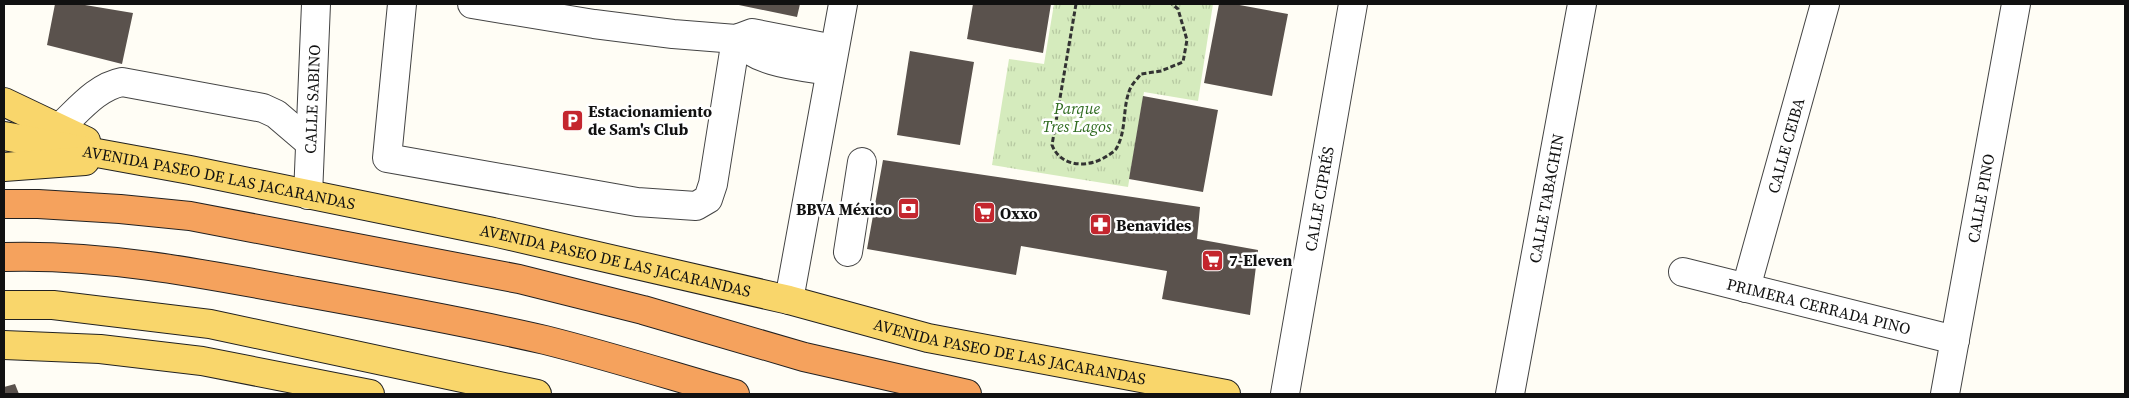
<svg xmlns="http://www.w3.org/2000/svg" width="2129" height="398" viewBox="0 0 2129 398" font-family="'Source Serif 4',serif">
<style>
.park{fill:url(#park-tufts)}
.building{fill:#5a524d}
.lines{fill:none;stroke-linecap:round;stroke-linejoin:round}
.minor-casing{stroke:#444;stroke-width:30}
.major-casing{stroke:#222;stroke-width:30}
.highway-casing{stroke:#222;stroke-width:30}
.path{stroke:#333;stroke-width:3;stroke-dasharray:5 2.5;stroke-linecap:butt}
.minor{stroke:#fff;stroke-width:28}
.major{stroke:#f9d66b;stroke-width:28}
.highway{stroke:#f5a25d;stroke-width:28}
.labels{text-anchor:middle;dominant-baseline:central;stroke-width:5;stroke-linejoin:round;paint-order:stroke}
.street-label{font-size:16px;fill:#111;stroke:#fff}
.park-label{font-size:16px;font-style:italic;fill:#2f6b1f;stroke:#fff}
.poi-label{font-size:16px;font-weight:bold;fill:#111;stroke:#fff;text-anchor:start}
</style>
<defs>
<pattern id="park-tufts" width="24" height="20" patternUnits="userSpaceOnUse" patternTransform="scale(1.25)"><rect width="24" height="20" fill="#d5ebbd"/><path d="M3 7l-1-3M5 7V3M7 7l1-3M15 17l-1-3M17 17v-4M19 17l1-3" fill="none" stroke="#b6c8a1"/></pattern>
</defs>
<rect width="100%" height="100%" fill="#fffdf5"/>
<path class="park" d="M1054,4h159l-15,97 -54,-9 -16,95 -136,-22 17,-106 35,5z"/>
<path class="building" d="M55,4h24l54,9 -11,51 -75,-19z
M734,4h66l-3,13z
M973,4h78l-8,49 -76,-14z
M1219,4h15l54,10 -16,82 -68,-13z
M910,51l64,11 -14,83 -63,-10z
M1143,96l75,14 -15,82 -74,-13z
M883,160l317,47 -3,32 61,11 -8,65 -88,-16 5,-28 -146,-25 -5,29 -149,-26z
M15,384l4,10h-15v-7z"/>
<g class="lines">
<defs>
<g id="minor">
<path d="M402,4l-15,154 250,44 59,4 12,-7 5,-15 23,-145"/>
<path d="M472,4l122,20 79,10 63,5 16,-6 82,16"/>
<path d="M736,39c22,25 63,27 94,32"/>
<path d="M59,128c19,-17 37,-41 63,-46l141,26 13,6 34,29"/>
<path id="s1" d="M308,195l8,-191"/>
<path d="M848,252l14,-90"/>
<path id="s2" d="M1683,272l272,68"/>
<path id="s3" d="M1746,288l79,-284"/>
<path d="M789,300l54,-296"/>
<path id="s4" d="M1285,394l68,-390"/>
<path id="s5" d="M1510,394l72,-390"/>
<path id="s6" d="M1945,394l71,-390"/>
</g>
<g id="major">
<path d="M4,102l82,39"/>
<path id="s7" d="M4,136l186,34 303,62 296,68 139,38 298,56"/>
<path d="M4,167l81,-6"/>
<path d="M4,305h49l157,19 327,70"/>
<path d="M4,345l96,4 102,12 168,33"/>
</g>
<path id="highway" d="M4,204h34l82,5 70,7 329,63 124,31 161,47 163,37
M4,257c98,-3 196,16 292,34 83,15 167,30 249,49 64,16 127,36 190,54"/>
</defs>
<use href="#minor" class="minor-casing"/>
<use href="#major" class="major-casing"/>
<use href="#highway" class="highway-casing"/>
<path class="path" d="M1076,4l-24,141c9,23 37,23 55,11 3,-2 7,-4 9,-7 11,-18 6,-41 14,-60 2,-5 8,-11 11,-15l20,-3 22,-9 4,-22 -9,-31 -6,-5"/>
<use href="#minor" class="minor"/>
<use href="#major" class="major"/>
<use href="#highway" class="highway"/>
</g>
<defs>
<symbol id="parking-square" viewBox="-11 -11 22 22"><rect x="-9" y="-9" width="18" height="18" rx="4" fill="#c4262e" stroke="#fff"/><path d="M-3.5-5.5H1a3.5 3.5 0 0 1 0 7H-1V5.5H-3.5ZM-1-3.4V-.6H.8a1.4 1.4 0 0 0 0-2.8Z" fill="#fff"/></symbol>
<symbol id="bank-square" viewBox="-11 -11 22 22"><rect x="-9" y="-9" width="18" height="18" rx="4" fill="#c4262e" stroke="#fff"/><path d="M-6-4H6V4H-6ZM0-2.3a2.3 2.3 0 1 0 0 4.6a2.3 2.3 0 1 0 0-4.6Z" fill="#fff"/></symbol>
<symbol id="supermarket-square" viewBox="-11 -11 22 22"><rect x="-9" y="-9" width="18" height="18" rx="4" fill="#c4262e" stroke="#fff"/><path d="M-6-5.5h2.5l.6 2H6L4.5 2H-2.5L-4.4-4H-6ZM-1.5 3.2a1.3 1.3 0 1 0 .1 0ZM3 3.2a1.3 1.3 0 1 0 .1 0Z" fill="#fff"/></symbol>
<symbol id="pharmacy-square" viewBox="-11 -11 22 22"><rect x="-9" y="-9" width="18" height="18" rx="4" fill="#c4262e" stroke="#fff"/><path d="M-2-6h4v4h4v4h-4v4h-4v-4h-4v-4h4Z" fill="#fff"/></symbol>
</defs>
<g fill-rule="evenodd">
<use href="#parking-square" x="560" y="108" width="25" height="25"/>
<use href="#bank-square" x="896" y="196" width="25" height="25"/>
<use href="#supermarket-square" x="972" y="200" width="25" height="25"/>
<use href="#pharmacy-square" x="1088" y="212" width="25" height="25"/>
<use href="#supermarket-square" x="1200" y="248" width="25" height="25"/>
</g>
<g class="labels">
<g class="street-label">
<text stroke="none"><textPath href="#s1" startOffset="96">CALLE SABINO</textPath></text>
<text stroke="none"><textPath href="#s3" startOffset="148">CALLE CEIBA</textPath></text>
<text stroke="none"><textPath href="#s7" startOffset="219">AVENIDA PASEO DE LAS JACARANDAS</textPath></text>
<text stroke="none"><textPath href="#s4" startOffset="198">CALLE CIPRÉS</textPath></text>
<text stroke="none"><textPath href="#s5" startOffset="199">CALLE TABACHIN</textPath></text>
<text stroke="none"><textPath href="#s6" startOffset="199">CALLE PINO</textPath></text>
<text stroke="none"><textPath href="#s7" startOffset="624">AVENIDA PASEO DE LAS JACARANDAS</textPath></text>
<text stroke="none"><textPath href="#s2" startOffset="140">PRIMERA CERRADA PINO</textPath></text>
<text stroke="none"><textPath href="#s7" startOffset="1029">AVENIDA PASEO DE LAS JACARANDAS</textPath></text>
</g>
<g class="park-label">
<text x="1077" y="108">Parque<tspan x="1077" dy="18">Tres Lagos</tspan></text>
</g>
<g class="poi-label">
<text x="588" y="111">Estacionamiento<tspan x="588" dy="18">de Sam's Club</tspan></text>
<text x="892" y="209" text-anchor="end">BBVA México</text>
<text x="1000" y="213">Oxxo</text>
<text x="1116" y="225">Benavides</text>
<text x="1229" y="260">7-Eleven</text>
</g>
</g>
<rect width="2129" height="398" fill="none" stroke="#111111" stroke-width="10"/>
</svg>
